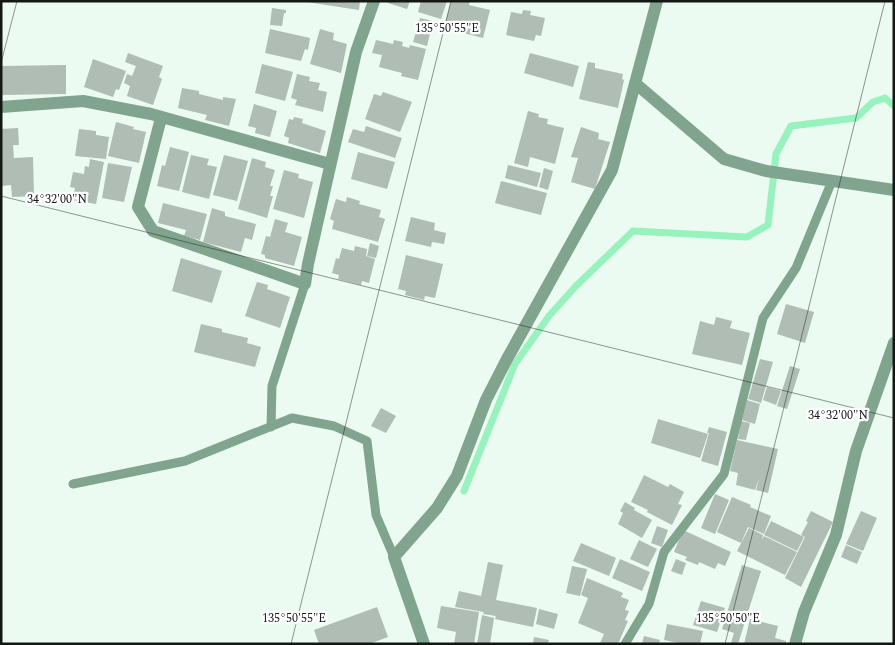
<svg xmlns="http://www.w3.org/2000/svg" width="895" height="645" viewBox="0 0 895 645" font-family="Spectral,serif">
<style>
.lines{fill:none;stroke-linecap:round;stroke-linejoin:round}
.stream{stroke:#97f2be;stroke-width:7}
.building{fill:#afbdb4}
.service{stroke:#80a48e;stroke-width:9}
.minor{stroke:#80a48e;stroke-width:12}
.ticks{fill:none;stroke:#131815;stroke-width:1;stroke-opacity:0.45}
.ticks-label{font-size:12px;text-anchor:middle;fill:#131815;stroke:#fff;stroke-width:4.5;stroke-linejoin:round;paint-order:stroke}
</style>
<rect width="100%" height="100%" fill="#ebfbf1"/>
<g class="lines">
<path class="stream" d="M464,491l51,-127 34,-48 27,-30 57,-55 114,6 21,-12 8,-71 15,-28 65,-8 17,-16 12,-4 9,8"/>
</g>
<path class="building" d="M300,1h60l-1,9z
M388,1h22l-3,8 -19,-6z
M421,1h26l-6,18 -23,-7z
M451,1h19l-1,4 21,5 -7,28 -39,-10z
M272,8l14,2v3h-2l-2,13 -12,-1z
M523,10l8,1 -1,4 15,3 -4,18 -5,-1 -2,6 -28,-6 5,-23 11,2z
M420,18l13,3 -6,25 -14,-4z
M270,29l40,9 -2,12 -3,-1 -4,12 -36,-8z
M320,29l14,4 -1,7 14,4 -6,29 -31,-9z
M376,40l17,4 1,-4 9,2 -1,4 7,2 1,-3 16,4 -8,31 -17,-4 1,-3 -23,-6 3,-12 -10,-2z
M128,53l35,13 -4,11 3,2 -9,26 -26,-9 3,-10 -6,-3 3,-9 5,2 4,-10 -11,-4z
M530,53l49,13 -6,21 -49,-14z
M93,59l33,12 -7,19 -3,-1 -3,8 -29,-10z
M588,62l7,1v5l28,6 -1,5 2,1 -6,28 -39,-9z
M262,64l31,8 -8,29 -30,-8z
M66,65v29l-65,1v-29z
M297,74l13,3 -1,4 11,2 -2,7 9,2 -4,20 -28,-7 2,-5 -6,-2z
M182,88l17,3v3l24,6v-3l13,2 -7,27 -24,-6 2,-5 -29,-7z
M383,92l29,10 -12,30 -35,-13 9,-25 7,2z
M254,104l23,7 -7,26 -15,-4 1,-5 -8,-2z
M528,111l11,3 -1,3 10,2 -1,5 17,4 -9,36 -25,-7 -2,10 -14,-4z
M294,117l9,2 -1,4 24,8 -6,22 -32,-10 1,-5 -5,-2 5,-17 4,1z
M116,122l18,5 -1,2 13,3 -7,31 -31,-7z
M366,126l36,12 -7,20 -47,-16 5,-13 11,3z
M581,127l18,6 -1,6 12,3 -15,47 -24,-7 7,-24 -7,-1z
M18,128l1,17h-6l1,13 19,-1 1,39 -22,1 -1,-12 -10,1v-57z
M79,129l17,2v4l13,2 -3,22 -31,-3z
M170,147l19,5 -10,39 -22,-5 5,-21 3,1z
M358,152l37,10 -8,27 -36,-10z
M191,155l18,4 -2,6 10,2 -8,32 -27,-7z
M224,155l24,6 -11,40 -24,-6z
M252,158l14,4 -1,5 10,3 -5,16h3l-3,10h3l-6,22 -29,-9z
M90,159l14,3 -8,42 -24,-4 3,-12 -5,-1 3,-15 11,2 1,-8 4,1z
M108,163l24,4 -8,35 -22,-4z
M508,165l33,8 -4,14 -32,-9z
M544,168l9,3 -5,19 -9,-3z
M284,170l15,4 -1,4 15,4 -9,36 -31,-9z
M501,181l46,12 -6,22 -46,-12z
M347,197l13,4 -1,3 22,6 -2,7 6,2 -7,23 -46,-13 2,-8 -4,-2 6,-20 10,3z
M163,203l44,11 -7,26 -16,-4 2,-6 -28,-7z
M212,208l13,4v4l31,8 -4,16 -7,-2 -4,14 -38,-10z
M411,217l24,6 -1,7 12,3 -2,11 -12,-2 -1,5 -26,-6z
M275,219l13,4 -3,9 17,5 -8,29 -29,-8v-3l-4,-1 5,-18 4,1z
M370,243l9,3 -3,12 -9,-2z
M355,246l12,3 -1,7 9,3 -6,24 -7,-2 -1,4 -23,-6 1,-4 -7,-2 4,-15 3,1 3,-11 12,3z
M406,255l37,9 -8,34 -10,-2 -1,4 -19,-5 1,-4 -8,-2z
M181,258l41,13 -10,32 -40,-12z
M257,282l11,3 -1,4 23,8 -10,31 -35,-12z
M786,304l28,8 -9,31 -28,-9z
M716,317l16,4 -2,7 20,5 -8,32 -50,-11 8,-33 14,4z
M201,324l21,5v3l26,6 -1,5 14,4 -6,20 -61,-15z
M760,359l13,3 -12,41 -13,-4z
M790,366l10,3 -13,40 -10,-3z
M767,387l14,4 -5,14 -13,-5z
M747,400l13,4 -5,20 -13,-4z
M381,408l15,8 -10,17 -15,-7z
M658,419l50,15 -8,24 -49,-15z
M741,421l9,2 -4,17 -8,-1z
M709,427l18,5 -9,34 -17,-5 8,-28h-2z
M737,440l41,9 -10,44 -12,-3 3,-12 -4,12 -19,-5 2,-12 -8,-2z
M644,475l24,12 2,-3 14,8 -6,12 4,1 -10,20 -25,-13 1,-2 -17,-8z
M715,494l14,6 -14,34 -14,-6z
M732,497l19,8 -1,2 21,9 -7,18 -16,-7 -7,16 -24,-11z
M625,502l10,6 -1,2 18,10 -10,18 -24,-14 5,-11 -3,-2z
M811,511l22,11 -32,65 -16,-9 20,-41 -4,-2 7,-13 -2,-1z
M861,511l16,7 -14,33 -17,-7z
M771,521l33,16 -7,14 -33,-16z
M657,526l11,4 -6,17 -11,-4z
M749,528l14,7 -1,4 2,-3 33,16 -12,23 -48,-24z
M683,530l48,22 -6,14 -7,-3 -3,6 -16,-7 -1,3 -13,-5 2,-3 -13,-5z
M639,540l18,9 -9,18 -18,-8z
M581,543l35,15 -7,18 -36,-15z
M846,545l16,7 -5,12 -16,-7z
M620,559l30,13 -8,19 -30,-13z
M676,559l10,4 -4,12 -11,-4z
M488,562l15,3 -7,35 41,8 -4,19 -38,-8 1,-3 -13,-2 1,-2 -29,-5 4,-16 22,5z
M742,565l19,6 -23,73h-4l-3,-1 3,-10 -12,-4z
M572,566l15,3 -7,27 -14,-3z
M587,578l36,15 -2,4 8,3 -4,10 4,1 -4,9 3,1 -10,23 -18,-1 4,-9 -26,-11 10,-25 -7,-3z
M701,601l24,7 -8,24 -24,-7z
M441,606l38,6 -5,32h-20l2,-12 -19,-4z
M377,607l11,30 -19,7h-50l-5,-14z
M539,609l19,5 -4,15 -18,-5z
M482,615l12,3 -4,26h-13z
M750,619l28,7 -3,12 11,3v3h-42z
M667,624l36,7 -3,13h-17l-19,-4z
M644,636l16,4 -1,4h-17z
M534,637l15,3 -1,4h-15z"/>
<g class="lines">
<path class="service" d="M271,427l1,-41 33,-102
M73,484l112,-23 107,-43 42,8 33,15 9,74 18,42
M625,644l24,-40 15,-52 60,-78 39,-156 33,-50 36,-87"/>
<path class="minor" d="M635,83l89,76 42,12 128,19
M1,107l82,-6 68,13 179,50
M161,118l-23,89 15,24 152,53 3,-20 48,-212 18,-51
M424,644l-30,-87 43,-49 20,-32 29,-76 21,-41 105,-189 45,-169
M795,644l9,-32 32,-77 20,-84 38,-108"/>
</g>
<path class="ticks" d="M1,63l16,-62M1,196l893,222M291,644l160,-643M725,644l160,-643"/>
<g class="ticks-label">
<text x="447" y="32">135°50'55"E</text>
<text x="57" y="203">34°32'00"N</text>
<text x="838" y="419">34°32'00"N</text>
<text x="294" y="622">135°50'55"E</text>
<text x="728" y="622">135°50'50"E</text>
</g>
<rect width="895" height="645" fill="none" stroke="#131815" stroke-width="5"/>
</svg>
